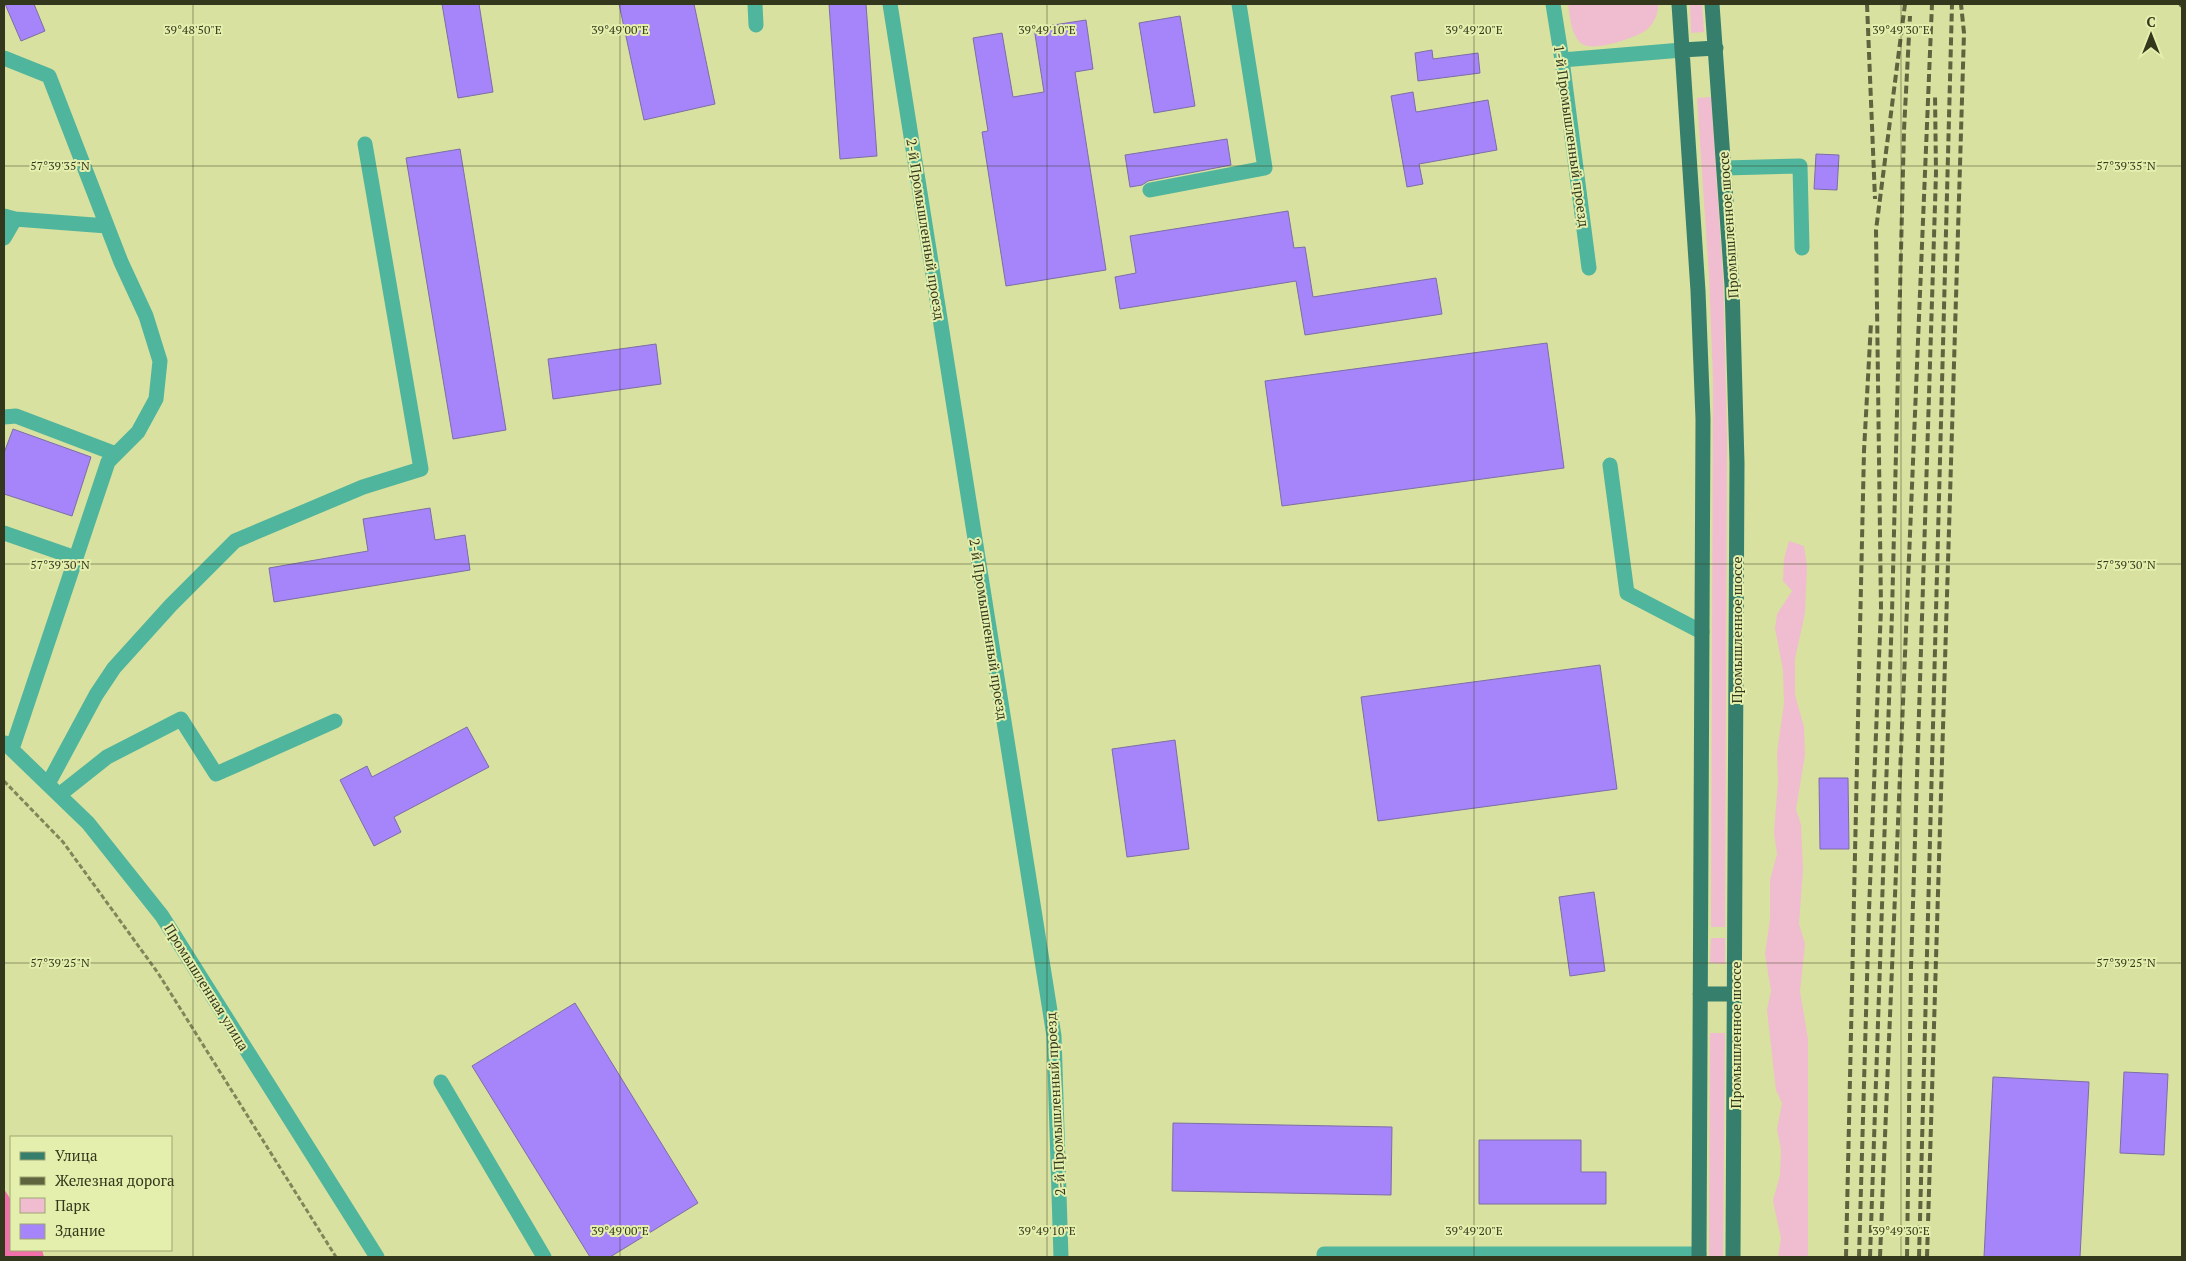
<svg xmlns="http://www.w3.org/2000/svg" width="2186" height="1261" viewBox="0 0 2186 1261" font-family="'PT Serif',serif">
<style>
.green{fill:#f0bccf}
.forest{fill:#f170a9}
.building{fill:#a684fa;stroke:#7c6ea6}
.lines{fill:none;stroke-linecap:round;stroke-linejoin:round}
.path{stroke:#808659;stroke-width:3;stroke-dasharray:5 2.5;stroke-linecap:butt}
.minor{stroke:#4fb59c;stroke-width:15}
.major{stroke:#377f6d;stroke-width:15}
.rail{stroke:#5f643f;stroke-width:4;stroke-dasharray:8 4;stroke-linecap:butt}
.ticks{fill:none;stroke:#33371c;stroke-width:1;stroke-opacity:0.45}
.labels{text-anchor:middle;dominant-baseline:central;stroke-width:4;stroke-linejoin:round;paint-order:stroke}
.street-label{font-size:14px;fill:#33371c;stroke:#e5efad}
.ticks-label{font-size:12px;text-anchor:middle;fill:#33371c;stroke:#e5efad;stroke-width:4;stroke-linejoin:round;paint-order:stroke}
</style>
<rect width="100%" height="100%" fill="#d8e1a0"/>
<path class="green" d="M1568,4h90c1,9 -5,22 -13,27 -11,7 -51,21 -63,13 -11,-8 -12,-28 -14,-40z
M1690,4h12l2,28 -13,1z
M1711,97l12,180 4,157 -2,493h-14l2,-547 -4,-104 -12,-178z
M1789,541l15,5 3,20 -2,47 -10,46v36l9,32 1,28 -9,54 5,16 2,44 -4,55 6,20 -5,47 8,48v218h-30l3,-19 -8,-37 7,-26 1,-25 -4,-21 5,-26 -6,-13 -9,-80 4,-19 -6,-37 5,-35v-39l7,-26 -3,-21 4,-52 -1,-28 7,-50 -1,-33 -8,-42 2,-14 15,-23 -9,-10 1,-22z
M1711,938h14v26l-15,-1z
M1710,1033h15l-2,224h-14z"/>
<path class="forest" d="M4,1189l7,11v50h31l2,7h-40z"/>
<path class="building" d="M5,4h29l11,27 -24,10z
M442,4h37l14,88 -35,6z
M619,4h75l21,100 -71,16z
M829,4h37l11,152 -37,3z
M1180,16l15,90 -41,7 -15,-90z
M1086,20l7,49 -18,3 31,198 -100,16 -24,-154 6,-1 -15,-93 29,-5 11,64 31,-5 -10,-64z
M1432,50l1,9 45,-6 2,20 -62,8 -3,-28z
M1413,92l3,20 72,-12 9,50 -78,14 4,20 -16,3 -16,-91z
M1227,139l4,26 -83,16 -6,4 -12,2 -5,-32z
M460,149l46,281 -53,9 -47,-281z
M1816,154l23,1 -2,35 -23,-1z
M1288,211l6,37 11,-1 8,50 123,-19 6,36 -137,21 -9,-54 -176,28 -5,-32 21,-4 -6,-37z
M1547,343l17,125 -282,38 -17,-125z
M656,344l5,40 -108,15 -5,-40z
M13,429l78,28 -19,59 -68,-22v-41z
M430,508l5,32 30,-5 5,35 -196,32 -5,-34 99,-17 -5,-32z
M1600,665l17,124 -239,32 -17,-124z
M467,727l22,40 -95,50 7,15 -27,14 -34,-66 27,-14 5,11z
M1175,740l14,109 -62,8 -15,-108z
M1819,778h29l1,71h-29z
M1594,892l11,79 -35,5 -11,-79z
M575,1003l123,200 -88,54h-20l-118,-191z
M2124,1072l44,2 -4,81 -44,-2z
M1993,1077l96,5 -9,175h-96z
M1173,1123l219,4 -1,68 -219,-4z
M1479,1140h102v32h25v32h-127z"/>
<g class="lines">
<path class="path" d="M4,781l59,61 95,131 178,284"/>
<path class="minor" d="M755,4l1,21
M890,4l164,1032 7,221
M1553,4l9,56 27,208
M4,58l45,18 72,186 25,54 14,45 -4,38 -18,33 -30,30 -96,287
M1562,60l120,-10
M1725,168l75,-2 2,82
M1150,190l115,-22 -26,-164
M4,216l11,3 92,7
M4,238l11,-19
M4,417l12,-1 100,38
M1610,465l17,128 75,39
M4,533l72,25
M5,743l83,80 74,93 215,341
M48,784l48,-89 18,-27 57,-63 64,-64 128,-54 58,-18 -56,-325
M59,795l48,-38 74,-38 35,55 119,-53
M441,1082l103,175
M1324,1257v-3h375"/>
<path class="major" d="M1679,4l19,287 5,128 -4,838
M1712,4l20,281 5,178 -4,794
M1682,50l34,-2
M1700,994h35"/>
<path class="rail" d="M1867,4l8,195
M2180,4l2,2
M1846,1257l18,-806 7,-128
M1859,1257l10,-347 12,-302 -5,-378 29,-226
M1870,1257l22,-644 12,-483 6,-114
M1880,1257l52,-1253
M1907,1257l4,-290 25,-794 -1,-79
M1919,1257l33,-1253
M1927,1257l37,-1224 -3,-29"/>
</g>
<path class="ticks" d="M193,4v1253M620,4v1253M1047,4v1253M1474,4v1253M1901,4v1253M4,166h2178M4,564h2178M4,963h2178"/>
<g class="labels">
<g class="street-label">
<text transform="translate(1572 136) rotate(82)">1-й Промышленный проезд</text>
<text transform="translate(1728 225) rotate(-94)">Промышленное шоссе</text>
<text transform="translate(926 229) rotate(81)">2-й Промышленный проезд</text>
<text transform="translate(989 629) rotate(81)">2-й Промышленный проезд</text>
<text transform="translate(1736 630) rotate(-90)">Промышленное шоссе</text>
<text transform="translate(207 987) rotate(58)">Промышленная улица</text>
<text transform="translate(1735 1035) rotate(-90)">Промышленное шоссе</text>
<text transform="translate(1055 1104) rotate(-93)">2-й Промышленный проезд</text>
</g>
</g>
<g class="ticks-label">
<text x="193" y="34">39°48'50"E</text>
<text x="620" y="34">39°49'00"E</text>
<text x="1047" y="34">39°49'10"E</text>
<text x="1474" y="34">39°49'20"E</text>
<text x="1901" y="34">39°49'30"E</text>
<text x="60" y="170">57°39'35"N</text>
<text x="2126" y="170">57°39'35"N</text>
<text x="60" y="569">57°39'30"N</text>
<text x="2126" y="569">57°39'30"N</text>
<text x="60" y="967">57°39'25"N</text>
<text x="2126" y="967">57°39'25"N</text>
<text x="620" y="1235">39°49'00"E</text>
<text x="1047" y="1235">39°49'10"E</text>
<text x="1474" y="1235">39°49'20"E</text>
<text x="1901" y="1235">39°49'30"E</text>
</g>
<rect width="2186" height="1261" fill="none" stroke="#33371c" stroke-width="10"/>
<rect x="10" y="1136" width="162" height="115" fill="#e5efad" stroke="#9ea573"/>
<rect x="20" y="1152" width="25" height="8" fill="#377f6d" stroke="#9ea573"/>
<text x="55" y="1161" font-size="15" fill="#33371c">Улица</text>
<rect x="20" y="1177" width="25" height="8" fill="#5f643f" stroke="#9ea573"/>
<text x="55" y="1186" font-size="15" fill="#33371c">Железная дорога</text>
<rect x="20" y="1198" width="25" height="15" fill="#f0bccf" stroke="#9ea573"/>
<text x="55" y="1211" font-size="15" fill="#33371c">Парк</text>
<rect x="20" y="1224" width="25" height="15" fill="#a684fa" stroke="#9ea573"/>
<text x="55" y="1236" font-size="15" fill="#33371c">Здание</text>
<g transform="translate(2151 35)" stroke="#e5efad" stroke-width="4" paint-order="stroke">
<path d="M0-4L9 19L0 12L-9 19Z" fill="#33371c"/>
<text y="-8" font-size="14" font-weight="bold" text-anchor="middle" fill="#33371c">С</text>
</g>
</svg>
